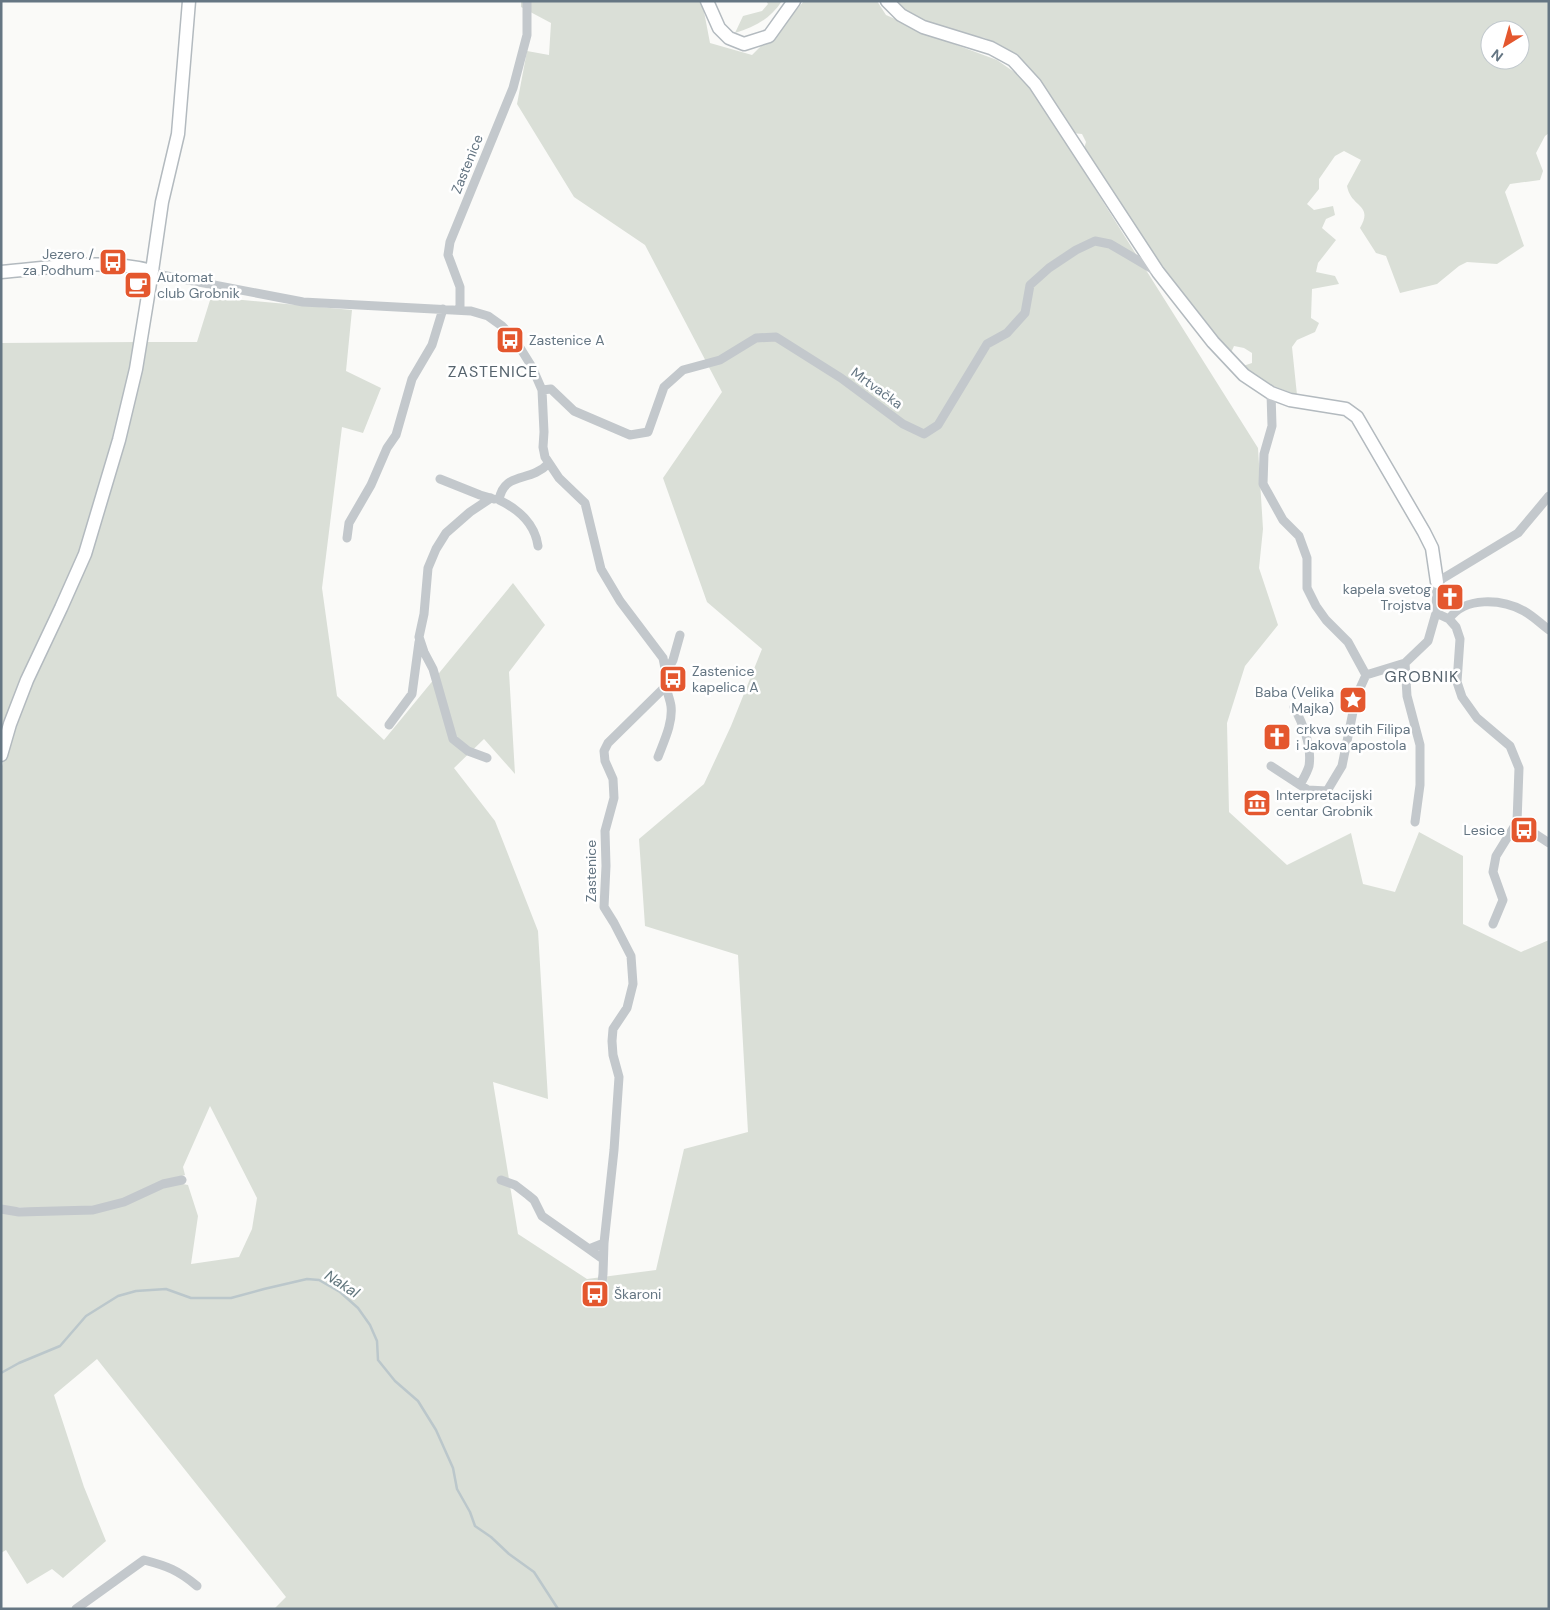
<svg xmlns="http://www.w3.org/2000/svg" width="1550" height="1610" viewBox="0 0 1550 1610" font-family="'DM Sans',sans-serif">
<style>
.green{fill:#dadfd7;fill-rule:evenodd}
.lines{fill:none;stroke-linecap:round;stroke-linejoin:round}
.stream{stroke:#bbc7cb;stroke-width:2.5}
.secondary-casing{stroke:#b3babf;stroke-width:15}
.minor{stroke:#c3c8cc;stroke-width:9}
.secondary{stroke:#fff;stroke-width:12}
.labels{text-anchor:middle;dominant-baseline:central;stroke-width:5;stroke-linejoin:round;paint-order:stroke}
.street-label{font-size:14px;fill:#657683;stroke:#fff}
.poi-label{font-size:14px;fill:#657683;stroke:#fff;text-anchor:start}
.water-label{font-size:15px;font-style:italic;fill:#60757c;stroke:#fff}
.quarter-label{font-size:16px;letter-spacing:1px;fill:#57646e;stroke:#fff}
</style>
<rect width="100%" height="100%" fill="#fafaf8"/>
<path class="green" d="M521,1h181l8,42 42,12 39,-39 13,-15h73l9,14 57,25 54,20 30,21 231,367 5,81 -4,39 19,57 -33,41 -18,57 2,89 58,53 64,-32 12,51 32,8 24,-60 44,24v68l58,28 28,-12v669h-1275l12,-12 -189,-238 -43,36 30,92 22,54 -43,37 -11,-9 -25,15 -21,-34 -5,3v-342h96l62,-23 19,-5 10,2 10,31 -7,48 48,-7 13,-28 5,-31 -47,-92 -27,61 2,8c-25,7 -48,20 -72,27 -28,9 -82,7 -112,4v-436l5,-19 20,-56 36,-76 84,-277h51l14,-45 141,13 -6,61 35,17 -18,45 -21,-6 -20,161 15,108 47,44 129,-157 32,42 -36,47 6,102 -31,-35 -30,29 41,53 43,110 10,168 -55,-17 25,152 69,45 69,-9 28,-121 64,-17 -10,-177 -93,-29 -6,-87 65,-55 27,-58 31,-77 -55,-47 -44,-124 59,-86 -77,-147 -71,-48 -57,-93 10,-53 22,4 2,-32 -30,-16z
M766,1h16c-12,18 -27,26 -47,32l8,-17 19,-5 6,-7z
M894,1h655v132l-4,3 -9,17 7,18 -3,9 -30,4 -5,8 19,54 -27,18 -30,-2 -8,4 -22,18 -37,9 -14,-37 -10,-3 -16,-25c14,-24 -9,-20 -13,-42l14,-26 -17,-9 -9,5 -16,23v10l-12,15 7,6 19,-4 2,9 -9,4 -4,9 14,12 -18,23 -2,9 19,4 4,8 -27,5 -1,29 8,5 -4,9 -18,8 -5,7 5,48 -45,-17 -9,-12 9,-3v-10l-8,-5 -10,-2 -4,9 -61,-77 -86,-126 3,-10 -4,-8 -10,-1 -54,-78 -33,-17 -23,-4 -44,-14zM1490,30h30v30h-30z
M137,342l-12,58 -46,156 -78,182v-395z"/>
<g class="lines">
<path class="stream" d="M1,1373l18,-10 41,-17 26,-30 32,-20 18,-5 30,-2 25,9h40l33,-9 43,-10 12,1 21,12 18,16 12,17 7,16 1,19 17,21 23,20 18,29 17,38 4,21 13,23 5,14 16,11 18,17 25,18 24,37"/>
<defs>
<path id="secondary" d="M707,1l12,27 10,10 15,6 25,-8 25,-35
M887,1l14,14 22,12 68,21 22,12 22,24 123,188 55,70 31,33 27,18 19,7 56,9 11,8 67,115 8,16 5,34
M1,272c50,-4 103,-14 151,-1
M1,755l9,-31 17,-44 34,-72 24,-54 34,-114 17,-71 16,-98 10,-69 16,-68 11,-133"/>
</defs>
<use href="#secondary" class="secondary-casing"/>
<path class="minor" d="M152,271l10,4 141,27 168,9 17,5 14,10 12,12 18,29 10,23 2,42 -1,15 2,10 14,21 26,25 16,66 19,32 43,57 3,15v13l-58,57 -4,8 1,10 8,18 1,19 -9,33 1,35 -2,41 10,16 17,33 2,28 -6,24 -14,21 -1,12 1,14 6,22 -5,73 -10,93 -1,31 -3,24
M460,310v-23l-12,-32 2,-13 63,-154 14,-53v-34
M542,390l9,-1 23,22 56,24 18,-3 16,-45 19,-17 37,-10 36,-22 20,-1 65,41 62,46 21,10 14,-9 49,-81 20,-11 18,-20 5,-28 19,-17 27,-18 19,-9 15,3 46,27
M1271,393l1,33 -8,28 -1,30 20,36 16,16 8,22v30l9,18 10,14 22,22 18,33
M440,479l40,16 14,4
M1549,496l-31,37 -81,49 -1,31 13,6 7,8 4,12 -3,43 5,15 15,21 33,28 9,22 -2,54 32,21
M347,538l2,-15 22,-38 16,-37 9,-13 16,-56 20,-34 11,-36
M538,546c-3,-22 -20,-37 -39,-46 5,-29 31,-17 49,-36
M1449,619c16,-23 53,-20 75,-8 9,5 17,13 25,19
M666,673l7,-13 7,-25
M1294,707c9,17 18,40 15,59 -2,7 -6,13 -9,19l8,5 19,1 15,-25 14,-69 10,-22 39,-12
M389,725l23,-31 7,-52
M658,757c6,-16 15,-34 13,-51 -1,-7 -4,-13 -5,-20
M487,758l-19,-7 -15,-12 -20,-70 -9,-17 -5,-15 5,-23 4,-46 8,-19 10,-16 24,-21 21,-14
M1271,766l29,19
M1415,822l5,-37v-40l-13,-49 -2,-33 23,-22 8,-28
M1493,924l10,-24 -10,-28 3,-16 21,-34
M501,1180l14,5 13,10 6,5 8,16 47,33
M1,1209l18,3 74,-2 31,-8 39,-18 19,-4
M603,1259l-14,-10 15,-6
M76,1609l68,-49c23,6 34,10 53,26"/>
<use href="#secondary" class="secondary"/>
</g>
<defs>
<symbol id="bus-square" viewBox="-11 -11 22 22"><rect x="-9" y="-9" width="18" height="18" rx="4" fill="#e4572e" stroke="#fff"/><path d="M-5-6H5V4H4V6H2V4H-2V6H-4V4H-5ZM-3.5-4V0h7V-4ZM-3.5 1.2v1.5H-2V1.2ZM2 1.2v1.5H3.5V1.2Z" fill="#fff"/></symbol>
<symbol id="cafe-square" viewBox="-11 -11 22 22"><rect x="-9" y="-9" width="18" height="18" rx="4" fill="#e4572e" stroke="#fff"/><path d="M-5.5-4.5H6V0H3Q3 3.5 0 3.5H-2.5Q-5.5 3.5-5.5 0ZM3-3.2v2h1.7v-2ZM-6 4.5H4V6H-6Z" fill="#fff"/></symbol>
<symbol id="church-square" viewBox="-11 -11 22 22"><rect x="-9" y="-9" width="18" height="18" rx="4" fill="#e4572e" stroke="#fff"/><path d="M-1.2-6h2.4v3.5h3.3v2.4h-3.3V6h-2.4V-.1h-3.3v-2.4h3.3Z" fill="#fff"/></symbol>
<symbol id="sight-square" viewBox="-11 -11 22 22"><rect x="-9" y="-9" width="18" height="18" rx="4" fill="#e4572e" stroke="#fff"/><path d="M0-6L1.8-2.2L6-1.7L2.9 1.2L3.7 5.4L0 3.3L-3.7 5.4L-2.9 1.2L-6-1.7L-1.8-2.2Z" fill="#fff"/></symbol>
<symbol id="museum-square" viewBox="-11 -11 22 22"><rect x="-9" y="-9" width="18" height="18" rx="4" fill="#e4572e" stroke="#fff"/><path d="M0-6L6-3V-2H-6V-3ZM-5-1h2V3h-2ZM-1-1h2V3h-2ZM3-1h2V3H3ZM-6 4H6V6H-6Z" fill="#fff"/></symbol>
</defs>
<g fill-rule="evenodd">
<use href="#bus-square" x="97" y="246" width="32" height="32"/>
<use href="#cafe-square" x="122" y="269" width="32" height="32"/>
<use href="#bus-square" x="494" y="324" width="32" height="32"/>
<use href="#church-square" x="1434" y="581" width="32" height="32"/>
<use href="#bus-square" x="657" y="663" width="32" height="32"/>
<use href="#sight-square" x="1337" y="684" width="32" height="32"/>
<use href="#church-square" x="1261" y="721" width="32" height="32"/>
<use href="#museum-square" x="1241" y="787" width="32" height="32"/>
<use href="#bus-square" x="1508" y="814" width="32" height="32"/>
<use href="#bus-square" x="579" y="1278" width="32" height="32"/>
</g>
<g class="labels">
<g class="street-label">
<text transform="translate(467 164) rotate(-68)">Zastenice</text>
<text transform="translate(877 388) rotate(36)">Mrtvačka</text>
<text transform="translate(591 871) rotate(-90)">Zastenice</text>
</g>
<g class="poi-label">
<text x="94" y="254" text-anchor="end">Jezero /<tspan x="94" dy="16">za Podhum</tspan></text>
<text x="157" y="277">Automat<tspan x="157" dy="16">club Grobnik</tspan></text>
<text x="529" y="340">Zastenice A</text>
<text x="1431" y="589" text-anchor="end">kapela svetog<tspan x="1431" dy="16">Trojstva</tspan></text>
<text x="692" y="671">Zastenice<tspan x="692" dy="16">kapelica A</tspan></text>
<text x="1334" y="692" text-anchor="end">Baba (Velika<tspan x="1334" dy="16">Majka)</tspan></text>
<text x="1296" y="729">crkva svetih Filipa<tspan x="1296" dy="16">i Jakova apostola</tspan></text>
<text x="1276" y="795">Interpretacijski<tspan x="1276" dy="16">centar Grobnik</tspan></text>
<text x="1505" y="830" text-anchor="end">Lesice</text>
<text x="614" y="1294">Škaroni</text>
</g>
<g class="water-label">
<text transform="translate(342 1284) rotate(33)">Nakal</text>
</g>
<g class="quarter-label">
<text x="493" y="371">ZASTENICE</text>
<text x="1422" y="676">GROBNIK</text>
</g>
</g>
<rect width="1550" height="1610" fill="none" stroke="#657683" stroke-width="5"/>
<g transform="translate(1505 45) rotate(217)"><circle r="24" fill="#ffffff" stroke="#c1c8cd"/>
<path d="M0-4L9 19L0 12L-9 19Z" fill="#e4572e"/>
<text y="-8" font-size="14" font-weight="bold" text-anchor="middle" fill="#657683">N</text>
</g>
</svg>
